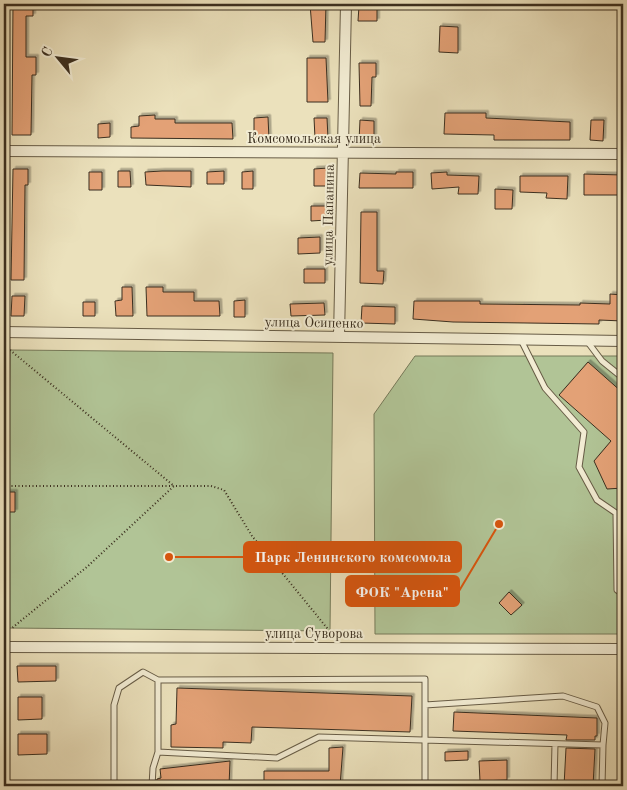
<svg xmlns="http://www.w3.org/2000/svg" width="627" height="790" viewBox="0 0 627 790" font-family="'Old Standard TT',serif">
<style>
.green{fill:#b1c496;stroke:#767a5a}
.building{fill:#e3a176;stroke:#3b2f1f;filter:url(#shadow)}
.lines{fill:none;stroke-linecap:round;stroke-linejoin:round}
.service-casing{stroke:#675c46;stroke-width:7}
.minor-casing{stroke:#675c46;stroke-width:12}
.path{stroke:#3b2f1f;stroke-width:2;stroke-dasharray:1 2.5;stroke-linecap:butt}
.service{stroke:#f2ecd3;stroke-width:5}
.minor{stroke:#f2ecd3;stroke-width:10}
.labels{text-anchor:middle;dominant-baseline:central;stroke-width:4;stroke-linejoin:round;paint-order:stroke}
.street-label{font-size:14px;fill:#3b2f1f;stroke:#f2ecd3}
.leader{fill:none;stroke:#d7550e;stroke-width:2}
.callout-dot{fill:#d7550e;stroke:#f2ecd3;stroke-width:2}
.callout{fill:#d7550e;stroke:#d7550e;stroke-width:2}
.callout-label{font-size:15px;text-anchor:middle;font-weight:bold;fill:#fff}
</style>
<defs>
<filter id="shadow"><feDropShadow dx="2.5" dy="-2.5" stdDeviation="0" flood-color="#0004"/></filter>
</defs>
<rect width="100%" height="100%" fill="#ebe1bc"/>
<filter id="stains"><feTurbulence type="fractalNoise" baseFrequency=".004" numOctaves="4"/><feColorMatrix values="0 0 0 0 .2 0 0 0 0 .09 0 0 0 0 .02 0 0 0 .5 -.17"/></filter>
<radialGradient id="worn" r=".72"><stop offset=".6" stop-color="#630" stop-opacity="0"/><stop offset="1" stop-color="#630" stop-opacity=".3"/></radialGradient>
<path class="green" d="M10,350l323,3 -3,278 -323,-3z
M415,356h208v278h-248l-1,-220z"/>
<path class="building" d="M13,4h20v12h-7v41h10v18h-4l-1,60h-19z
M310,4h16l-1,38h-12z
M359,6h18v15h-19z
M440,26l18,1v26l-19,-1z
M307,58h19l2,44h-21z
M359,63h17v14h-4l-1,29h-11z
M445,113h41v5l84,4v18h-76v-5l-50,-1z
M155,115v4h20v4h57l1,16 -102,-1v-11l8,-1v-10z
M268,117l1,22h-15v-21z
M314,118h13l1,20h-13z
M360,120l14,1v20h-15z
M591,120h13l-1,21 -13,-1z
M110,123v14l-12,1v-14z
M328,168v18h-14v-17z
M13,169h15v16h-3l-1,95h-13z
M118,171h12l1,16h-13z
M162,171h29v16l-45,-2 -1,-13z
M224,171v13h-17v-12z
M253,171v18h-11v-17z
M89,172h13v18h-13z
M396,172h17v16h-54l1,-15 36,1z
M447,172v3l32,1 -1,18h-20l1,-7 -27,2 -1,-16z
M584,174l39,1v20h-39z
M520,176h48l-1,23 -21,-1 1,-5 -27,-1z
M495,189l18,1 -1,19h-17z
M311,206h15l1,14 -16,1z
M361,212h16v59h7l-1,13 -23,-1z
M320,237v16l-22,1v-16z
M304,269h21v14h-21z
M122,287h10l1,29h-17l-1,-15 7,-1z
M146,287h17v5h31v9h25l1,15h-73z
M610,294l13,1v26l-24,-1v4l-146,-2 -40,-3 1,-18h66v3l100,1v-2l30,1z
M12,296h13l-1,20h-13z
M245,300v17h-11v-16z
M83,302h12v14h-12z
M324,303l1,12 -34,1 -1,-12z
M362,306l33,1v17l-34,-1z
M588,362l35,31v95l-16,1 -13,-28 17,-20 -52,-46z
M4,492h11v20h-11z
M509,592l13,13 -11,10 -12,-12z
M17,666h39v15l-38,1z
M177,688l235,8 -2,36 -158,-5 -1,16 -28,-1v6l-52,-1v-22l5,-1z
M18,697h24v22l-24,1z
M454,712l143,6v18h-2v4h-29l1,-5 -114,-4z
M18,734h29v20l-29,1z
M343,747l-3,39h-76v-15h65v-23z
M566,748l29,1 -2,37h-29z
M468,751v9l-23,1v-9z
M507,760v20l-27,1 -1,-20z
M230,761l-1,25h-73l1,-7 4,-1 -1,-9z"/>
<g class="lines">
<defs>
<path id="service" d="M521,340l24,48 39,44 -5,35 18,33 19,13 1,77 6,4
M587,341l15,20 21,17
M158,680l267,-1v107
M114,786v-81l5,-17 24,-16 15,8v72l119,6 42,-21 284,8 2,-22 -8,-16 -34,-11 -138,9
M152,786l1,-18 5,-16
M554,786l1,-42
M602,786l1,-41"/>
<path id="minor" d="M4,151l619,3
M4,332l619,9
M339,337l7,-333
M4,647l619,2"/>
</defs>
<use href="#service" class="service-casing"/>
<use href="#minor" class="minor-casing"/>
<path class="path" d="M10,350l164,136 -86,80 -76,62
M8,486h203l13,4 28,46 84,103"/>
<use href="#service" class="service"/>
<use href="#minor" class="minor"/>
</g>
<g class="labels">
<g class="street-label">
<text x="314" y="139">Комсомольская улица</text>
<text transform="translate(329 215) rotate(-89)">улица Папанина</text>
<text transform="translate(314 323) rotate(1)">улица Осипенко</text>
<text x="314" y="634">улица Суворова</text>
</g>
</g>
<path class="leader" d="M169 557L244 557M499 524L459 591"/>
<g class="callout-dot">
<circle cx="169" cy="557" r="5"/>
<circle cx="499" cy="524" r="5"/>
</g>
<g class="callout">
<rect x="244" y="542" width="217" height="30" rx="5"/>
<rect x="346" y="576" width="113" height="30" rx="5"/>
</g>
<g class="callout-label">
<text x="353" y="562">Парк Ленинского комсомола</text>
<text x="402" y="597">ФОК "Арена"</text>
</g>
<rect width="627" height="790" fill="none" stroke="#ebe1bc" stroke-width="20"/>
<rect x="5" y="5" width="617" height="780" fill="none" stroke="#3b2f1f" stroke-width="2.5"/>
<rect x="10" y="10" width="607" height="770" fill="none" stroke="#3b2f1f"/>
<g transform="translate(58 58) rotate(299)" stroke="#f2ecd3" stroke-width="4" paint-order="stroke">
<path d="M0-4L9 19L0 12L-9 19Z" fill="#3b2f1f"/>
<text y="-8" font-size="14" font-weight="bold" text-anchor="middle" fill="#3b2f1f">С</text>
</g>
<rect width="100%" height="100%" filter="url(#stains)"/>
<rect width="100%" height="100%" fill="url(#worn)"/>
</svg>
